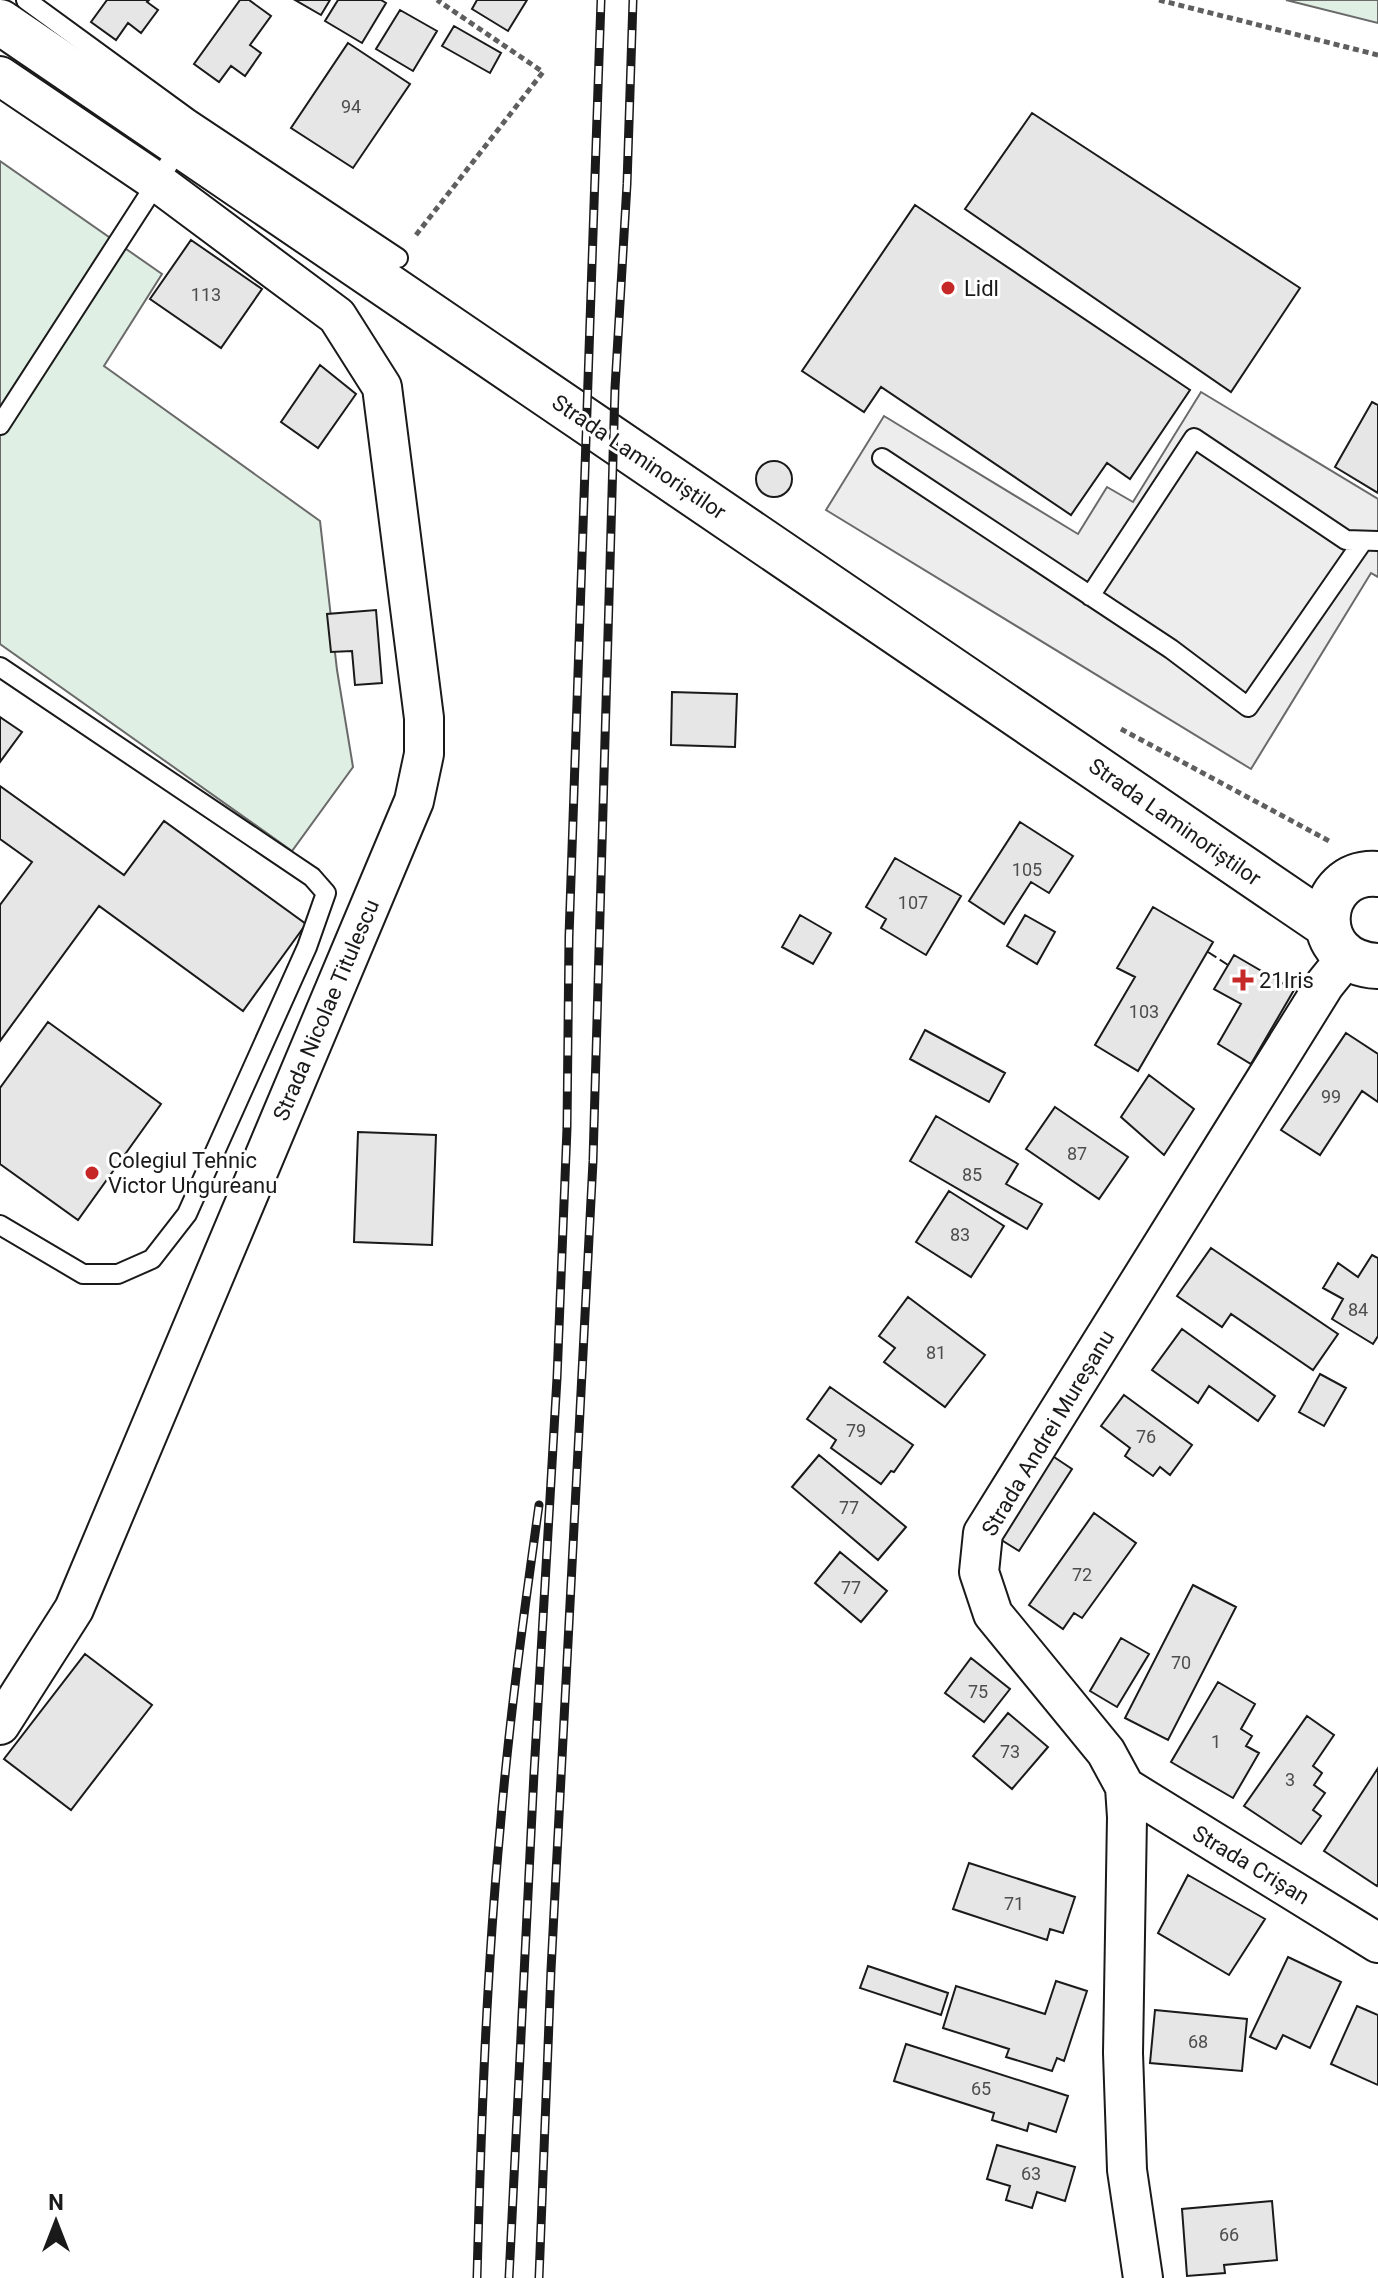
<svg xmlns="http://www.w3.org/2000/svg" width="1378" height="2278" viewBox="0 0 1378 2278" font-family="Roboto,sans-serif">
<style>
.green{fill:#e0efe3;stroke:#6a6a6a;stroke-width:2}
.parking{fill:#ededed;stroke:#6a6a6a;stroke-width:2}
.building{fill:#e6e6e6;stroke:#1a1a1a;stroke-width:2}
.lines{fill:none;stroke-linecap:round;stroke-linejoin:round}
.lane-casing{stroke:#1a1a1a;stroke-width:22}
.street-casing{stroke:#1a1a1a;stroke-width:42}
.primary-casing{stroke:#1a1a1a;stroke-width:48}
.path{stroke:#5f5f5f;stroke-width:5;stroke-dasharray:6 4;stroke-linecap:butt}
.lane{stroke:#fff;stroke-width:18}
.street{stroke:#fff;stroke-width:38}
.primary{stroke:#fff;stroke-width:44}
.rail-casing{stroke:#1a1a1a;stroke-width:9}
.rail{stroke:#fff;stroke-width:6;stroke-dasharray:18;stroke-linecap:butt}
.fence{stroke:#1a1a1a;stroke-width:2;stroke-dasharray:10 4;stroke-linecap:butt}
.poi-dot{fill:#c62828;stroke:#fff;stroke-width:3}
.labels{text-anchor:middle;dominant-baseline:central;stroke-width:6;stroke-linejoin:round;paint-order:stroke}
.number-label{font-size:18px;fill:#4d4d4d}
.poi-label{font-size:22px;fill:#1a1a1a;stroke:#fff;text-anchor:start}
.street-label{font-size:22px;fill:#1a1a1a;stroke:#fff}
</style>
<rect width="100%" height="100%" fill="#fff"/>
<path class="green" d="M1286,0h92v23z
M0,161l162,113 -58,92 216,155 17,149 16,97 -61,84 -292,-207z"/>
<path class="parking" d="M1201,392l177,107v78l-7,-4 -120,196 -425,-259 58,-94 194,118 29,-47 26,15z"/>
<path class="building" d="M107,0h42l-2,2 11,8 -17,23 -13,-10 -12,17 -25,-18z
M240,0h9l22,16 -21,29 11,8 -16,23 -14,-10 -12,16 -25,-18z
M295,0h35l-9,15z
M338,0h43l5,3 -24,40 -37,-22z
M477,0h50l-19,31 -36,-22z
M400,10l37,21 -24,40 -37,-22z
M454,26l47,27 -11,20 -48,-27z
M348,43l62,41 -57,84 -62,-40z
M1032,113l268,175 -69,104 -266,-183z
M915,205l275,185 -60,89 -23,-16 -36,52 -190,-128 -17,25 -62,-41z
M191,240l71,49 -41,59 -71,-49z
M320,365l36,29 -38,54 -37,-26z
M1372,402l6,3v88l-43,-26z
M756 479a18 18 0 1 1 36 0a18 18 0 1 1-36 0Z
M376,610l6,73 -27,2 -3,-34 -21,1 -4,-38z
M672,692l65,2 -2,53 -64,-2z
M0,717l22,15 -22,30z
M0,786l124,89 40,-54 142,103 -63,87 -144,-105 -99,135v-136l32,-43 -32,-23z
M1020,822l53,34 -24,37 -18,-11 -27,42 -35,-23z
M895,858l66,38 -35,59 -45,-27 5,-9 -20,-12z
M1153,907l60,35 -75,129 -43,-26 40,-68 -18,-9z
M800,915l31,18 -18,31 -31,-17z
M1025,915l30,17 -18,32 -30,-18z
M1234,955l60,35 -43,74 -33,-20 23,-40 -27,-15z
M48,1022l113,82 -83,116 -78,-56v-76z
M925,1030l80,43 -16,29 -79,-43z
M1346,1033l32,21v48l-16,-11 -42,64 -39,-25z
M1149,1075l45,34 -30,46 -43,-38z
M1055,1107l73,50 -29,42 -73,-50z
M936,1116l82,48 -12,20 36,20 -15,25 -117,-68z
M358,1132l78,3 -4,110 -78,-3z
M949,1191l55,35 -33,51 -55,-35z
M1211,1248l127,86 -25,36 -82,-56 -9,13 -45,-31z
M1372,1255l6,3v78l-5,8 -41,-25 11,-20 -20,-11 15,-25 20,14z
M908,1297l77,58 -40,52 -61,-45 11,-14 -16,-12z
M1182,1329l93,67 -17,25 -49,-35 -11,17 -46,-33z
M1320,1374l26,14 -22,38 -25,-14z
M830,1387l83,58 -19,27 -3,-1 -10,13 -50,-36 5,-8 -29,-21z
M1124,1395l68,50 -22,30 -10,-8 -7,9 -28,-20 5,-8 -29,-22z
M1048,1453l24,16 -53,82 -24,-15z
M819,1455l87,72 -28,33 -86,-73z
M1094,1513l42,30 -54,75 -8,-5 -11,16 -34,-24z
M840,1552l47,39 -26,31 -46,-39z
M1193,1585l43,22 -68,133 -43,-22z
M1121,1638l28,16 -32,53 -27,-16z
M85,1654l67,51 -81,105 -67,-51z
M971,1658l39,31 -26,33 -39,-29z
M1218,1682l37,22 -14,25 11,7 -6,10 13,7 -26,45 -62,-36z
M1008,1713l40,34 -36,42 -39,-33z
M1307,1716l27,19 -21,31 9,7 -8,12 11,8 -12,17 8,6 -20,28 -57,-38z
M1378,1768v116l-1,2 -53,-35z
M969,1863l106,34 -12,36 -13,-4 -3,11 -94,-31z
M1188,1875l77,44 -36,56 -71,-42z
M1288,1957l53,25 -31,66 -27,-13 -7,14 -26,-12z
M868,1966l80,27 -7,22 -81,-27z
M1056,1981l31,10 -23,70 -7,-3 -5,13 -46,-14 3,-8 -66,-21 13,-42 89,28z
M1357,2006l21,9v70l-47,-21z
M1155,2010l92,9 -5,52 -92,-8z
M906,2044l162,52 -12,36 -27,-9 -2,8 -35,-11 2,-7 -100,-32z
M997,2145l78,22 -10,34 -28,-9 -5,16 -26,-8 4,-14 -23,-7z
M1272,2201l5,59 -53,5 1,8 -38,3 -5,-67z"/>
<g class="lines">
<defs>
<path id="lane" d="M26,0l163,119 209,139
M0,425l181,-280
M882,458l289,191 77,58 115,-166
M1090,596l104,-158 152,102 32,1
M0,667l312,210 14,16 -19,54 -120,267 -35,45 -34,15h-35l-83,-49"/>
<path id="street" d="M0,76l157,106 180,134 45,71 42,331v36l-10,47 -340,808 -74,116
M1125,1787l253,156
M1143,2278l-16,-108 -4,-117 4,-236 -2,-30 -19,-35 -113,-138 -14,-42 4,-39 342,-549 21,-26"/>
<path id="primary" d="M0,22l1328,904
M1378,874c-63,-5 -71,89 0,92"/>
</defs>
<use href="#lane" class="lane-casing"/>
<use href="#street" class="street-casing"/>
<use href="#primary" class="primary-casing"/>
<path class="path" d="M1159,0l219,55
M416,235l127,-163 -106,-72
M1121,729l210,113"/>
<use href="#lane" class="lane"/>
<use href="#street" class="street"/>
<use href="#primary" class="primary"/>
<defs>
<path id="rail" d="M477,2278c4,-149 9,-299 23,-448 9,-109 24,-217 39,-325
M509,2278l25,-505 23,-395 10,-250 2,-191 32,-937
M539,2278l12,-308 42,-809 22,-773 12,-204 6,-184"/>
</defs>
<use href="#rail" class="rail-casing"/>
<use href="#rail" class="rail"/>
<path class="fence" d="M1208,952l20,13"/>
</g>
<g class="poi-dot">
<circle cx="948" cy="288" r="8"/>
<path d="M1239 968h8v8h8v8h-8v8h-8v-8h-8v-8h8z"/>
<circle cx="92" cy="1173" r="8"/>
</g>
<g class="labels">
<g class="number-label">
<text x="351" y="106">94</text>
<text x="206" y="294">113</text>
<text x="1027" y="869">105</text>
<text x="913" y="902">107</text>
<text x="1144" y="1011">103</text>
<text x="1331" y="1096">99</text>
<text x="1077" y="1153">87</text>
<text x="972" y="1174">85</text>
<text x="960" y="1234">83</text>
<text x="1358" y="1309">84</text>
<text x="936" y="1352">81</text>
<text x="856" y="1430">79</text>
<text x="1146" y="1436">76</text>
<text x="849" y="1507">77</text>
<text x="1082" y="1574">72</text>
<text x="851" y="1587">77</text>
<text x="1181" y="1662">70</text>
<text x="978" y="1691">75</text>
<text x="1216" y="1741">1</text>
<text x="1010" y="1751">73</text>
<text x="1290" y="1779">3</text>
<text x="1014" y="1903">71</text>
<text x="1198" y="2041">68</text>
<text x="981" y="2088">65</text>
<text x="1031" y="2173">63</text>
<text x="1229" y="2234">66</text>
</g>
<g class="poi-label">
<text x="964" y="288">Lidl</text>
<text x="1259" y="980">21Iris</text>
<text x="108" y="1160">Colegiul Tehnic<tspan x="108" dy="25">Victor Ungureanu</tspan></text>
</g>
<g class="street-label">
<text transform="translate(639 457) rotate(34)">Strada Laminoriștilor</text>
<text transform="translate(1175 822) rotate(35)">Strada Laminoriștilor</text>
<text transform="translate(326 1010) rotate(-67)">Strada Nicolae Titulescu</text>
<text transform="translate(1048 1433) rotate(-59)">Strada Andrei Mureșanu</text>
<text transform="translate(1251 1865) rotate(31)">Strada Crișan</text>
</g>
</g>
<g transform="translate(56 2222)" stroke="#ffffff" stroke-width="6" paint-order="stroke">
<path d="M0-6L14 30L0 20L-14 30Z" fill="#1a1a1a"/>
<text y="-12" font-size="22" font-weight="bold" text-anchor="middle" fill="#1a1a1a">N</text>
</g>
</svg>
